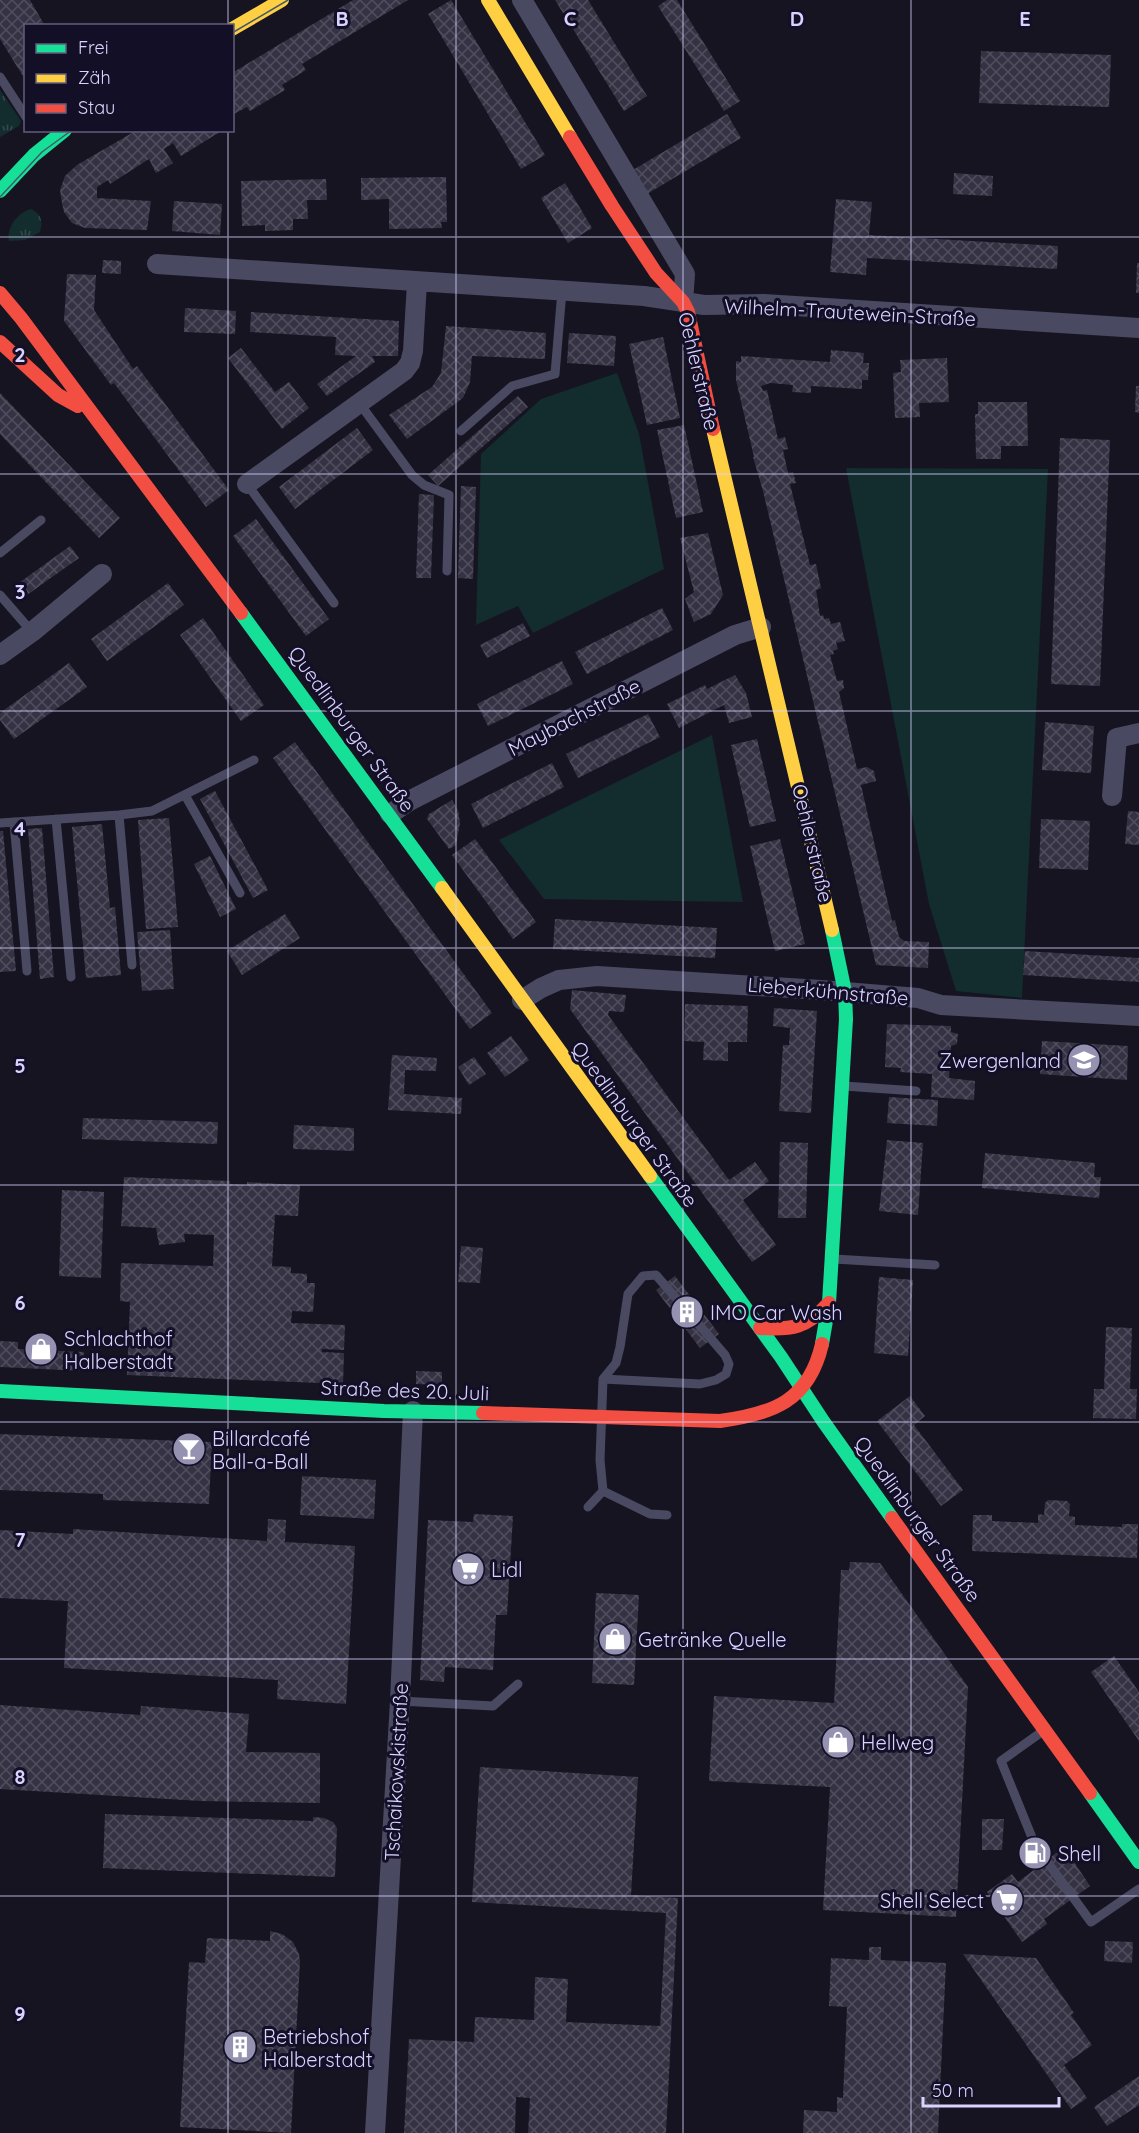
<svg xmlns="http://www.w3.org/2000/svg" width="1139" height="2133" viewBox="0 0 1139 2133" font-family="Quicksand,sans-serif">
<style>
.grass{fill:url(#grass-tufts)}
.green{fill:#132c2d}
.building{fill:url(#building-cross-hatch)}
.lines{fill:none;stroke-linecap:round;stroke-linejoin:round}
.lane{stroke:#4a4962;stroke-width:9}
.street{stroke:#4a4962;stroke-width:20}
.fast{stroke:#16e098;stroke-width:14}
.slow{stroke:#ffcf43;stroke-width:14}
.jam{stroke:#f24e42;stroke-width:14}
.tram{stroke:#43596b;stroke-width:1.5}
.grid{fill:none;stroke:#d9d4ff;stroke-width:1.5;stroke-opacity:0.55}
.labels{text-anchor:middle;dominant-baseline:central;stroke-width:6;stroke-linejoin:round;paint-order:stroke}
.street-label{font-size:20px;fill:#d9d4ff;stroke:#130f26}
.poi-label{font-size:20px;fill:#d9d4ff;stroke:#130f26;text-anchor:start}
.grid-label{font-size:20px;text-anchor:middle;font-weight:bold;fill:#d9d4ff;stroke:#130f26;stroke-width:6;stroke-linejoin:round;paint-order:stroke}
</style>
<defs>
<pattern id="grass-tufts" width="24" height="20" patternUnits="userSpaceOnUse" patternTransform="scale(1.5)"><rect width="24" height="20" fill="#132c2d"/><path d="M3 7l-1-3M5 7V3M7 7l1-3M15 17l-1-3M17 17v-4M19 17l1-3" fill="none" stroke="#354a4c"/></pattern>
<pattern id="building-cross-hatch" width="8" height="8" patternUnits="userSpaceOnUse" patternTransform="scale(1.5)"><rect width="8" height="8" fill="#343243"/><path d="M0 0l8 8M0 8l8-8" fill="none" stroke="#514f5f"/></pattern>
</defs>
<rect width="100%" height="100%" fill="#161421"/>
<path class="grass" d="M0,90l21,31 -2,5 -19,11z
M31,209c11,6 12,12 9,23l-15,8 -16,1c-3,-13 9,-29 22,-32z"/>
<path class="green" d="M617,373l22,61 25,135 -131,64 -15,-27 -42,19 5,-171 60,-55z
M846,468l202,1 -26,529 -66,-7 -27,-87z
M712,735l31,167 -199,-3 -45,-59z"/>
<path class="building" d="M0,0h30l15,26h-19v55l-26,-42z
M353,0h55l-106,64 4,6 -24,15 3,5 -35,21 -3,-4 -15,8v-42z
M451,0l94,155 -24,14 -93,-155z
M555,0h33l59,96 -23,15z
M667,0h10l63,101 -16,10 -66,-105z
M981,51l130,4 -2,52 -130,-4z
M727,114l14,24 -94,56 -14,-24z
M137,130h86l-42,26 -8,-13 -9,6 9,14 -17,10 -7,-14 -39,25 -2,-4 -11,7v11l54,3 -4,29 -62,-2 -13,-5 -8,-11 -2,-9 -2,-13 5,-14 12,-11z
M954,173l39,3 -1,20 -39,-2z
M446,177l1,45h-6l1,6 -53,1v-30l-28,1v-22z
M326,179l1,21h-20l1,19h-15v11l-28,1v-6l-23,1 -1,-45z
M565,183l27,45 -24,15 -27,-45z
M836,199l36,3 -3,33 189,11 -1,23 -190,-11 -1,17 -36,-3z
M174,201l48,3 -2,31 -48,-4z
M103,260l18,1v13l-19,-1z
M1137,263h2v30h-3z
M67,274l29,1 -2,35 39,59 4,-3 92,124 -23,17 -92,-124 -3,2 -47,-64z
M185,308l51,3 -1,23 -51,-2z
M251,312l148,9 -1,35h-26l3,6 -48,34 -10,-12 39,-28 -21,-1 1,-18 -86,-5z
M446,326l100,7 -1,26 -73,-3 -2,26 -7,16 -56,41 -18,-24 43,-28 9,-14z
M569,333l47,3 -2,30 -47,-3z
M663,337l17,81 -33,7 -18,-81z
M241,348l34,44 14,-10 20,26 -27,21 -54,-71z
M831,350l33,3 -1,10h6l-1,17h-6v9l-51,-3v7l-19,-1 1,-7 -23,-2 -9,3 2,5 4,-1 11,49 7,-2 3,12 -5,1 5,23 5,-1 3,11 -6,1 20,81 6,-1 5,24 -5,2 4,26 3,-1 1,4 5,-1 2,6 9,-2 5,19 -9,2 2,6 -5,2 1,3 -4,1 7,26 6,-1 1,8 -5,4 18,77 10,-2 7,4 2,10 -15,4 31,136 3,-1 4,17 5,4 25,1 -1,26 -52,-3 -113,-474 -10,-34h1l-18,-77v-19l5,1v-6l89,6z
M947,358l2,44 -30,1 1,14 -25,1 -2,-45 8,-1 -1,-12z
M1136,386h3v27l-4,-1z
M0,393l120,125 -21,20 -99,-104z
M518,396l10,11 -90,79 -10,-11z
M978,402h49l1,44h-27v13h-25l-1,-45h3z
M684,425l19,87 -27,6 -19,-88z
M357,428l16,22 -78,59 -16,-22z
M1060,438l50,2 -10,246 -49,-2z
M461,486l15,1 -3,92 -15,-1z
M419,494l15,1 -3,83h-15z
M256,519l73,100 -23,17 -73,-100z
M708,533l15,62 -12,19 -17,8 -9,-23 9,-7 -14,-54z
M70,546l9,12 -55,39 -8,-12z
M168,583l16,22 -77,56 -16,-22z
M662,608l11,22 -86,44 -12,-22z
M203,618l61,87 -23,16 -61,-86z
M523,623l7,13 -43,22 -7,-13z
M562,661l11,23 -85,42 -11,-22z
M69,663l18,24 -73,52 -14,-19v-7z
M735,675l11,18 6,24 -23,6 -5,-18 -45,23 -12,-24 38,-19 2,4z
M648,714l12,23 -82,41 -12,-24z
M1045,722l49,4 -3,47 -49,-3z
M757,739l19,82 -26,6 -19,-82z
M295,742l197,271 -22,16 -197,-271z
M552,763l12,24 -81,41 -12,-24z
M215,791l53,99 -15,8 -53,-99z
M452,800l6,10 2,13 -4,22 -7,4 -22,-30 2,-5z
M1128,811l11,1v33l-14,-1z
M169,818l9,109 -32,2 -8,-109z
M1041,819l49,2 -2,49 -49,-2z
M102,824l8,84 5,-1 6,68 -35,3 -14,-151z
M42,828l12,149 -14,2 -12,-150z
M0,831h3l13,140 -16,1z
M475,839l61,83 -23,17 -61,-84z
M780,839l25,105 -30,7 -25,-105z
M210,856l26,53 -16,8 -26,-53z
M285,914l15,24 -58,37 -15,-24z
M555,919l162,9 -2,30 -162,-9z
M170,930l4,59 -32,2 -5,-59z
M1025,951l114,7v24l-116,-7z
M572,990l54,5 -2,17 -15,-1 -1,4 121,165 26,-18 14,19 -26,19 33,45 -24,17 -182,-253z
M685,1004l63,2 -1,36h-19v19l-25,-1 1,-18 -20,-1z
M774,1008l43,3 -6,102 -32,-2 4,-66h6l1,-17 -17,-2z
M887,1024l64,2v6l7,2 -1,10 -6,2 -2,32 26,3 -1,19 -43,-3 1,-23 -32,-2 1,-4 -16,-1z
M511,1036l18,24 -24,17 -18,-24z
M1042,1041l86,5 -1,34 -87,-6z
M392,1055l45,3 -1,13 -31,-1 -1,24 58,4 -1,16 -73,-4z
M474,1057l12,17 -17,11 -11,-18z
M889,1097l49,3 -1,26 -50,-3z
M83,1118l135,4 -1,22 -135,-5z
M294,1125l60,3v23l-61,-2z
M887,1140l36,3 -5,72 -39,-4z
M780,1142l28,1 -2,75h-28z
M985,1153l110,10 -1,14h7l-2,21 -117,-10z
M124,1177l106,4v3l17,1v-3l53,3 -2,31 -23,-1 -3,51 19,1v6l16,1v9h8l-2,29 -21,-1 -1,12 54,2 -1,25 -22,-1v3l22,1 -1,31 -216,-9 3,-73 -10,-1 1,-38 92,3 1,-31 -30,-1 1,8 -26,3 -3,-17 -35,-2z
M62,1190l42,2 -3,86 -42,-2z
M461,1246l22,2 -3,35 -22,-1z
M675,1276l44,58 -19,14 -44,-58z
M879,1277l34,3 -5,76 -34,-3z
M1106,1327l26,1 -2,61h7l-1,30 -43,-1 1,-29h10z
M0,1341l18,1v7l66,3v19l-84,-4z
M416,1371l26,1v13l-26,-1z
M910,1396l15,20 -11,9 49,65 -22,16 -64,-85z
M0,1434l212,8 -3,62 -106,-4v-6l-103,-4z
M302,1476l74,4 -2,39 -74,-4z
M1048,1500l19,1 3,3 -1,12 6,1v8l47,2v-3h16l-1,34 -165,-7 1,-36h19v6l46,2v-9l6,1 1,-12z
M474,1514l39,2 -6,99h-11l-3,55 -48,-3 -1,15 -24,-2 8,-160 45,2z
M268,1519l18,1 -1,22 70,4 -9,158 -69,-5 1,-19 -214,-12 4,-67 -68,-3v-68l73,4v-5l194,12z
M850,1562l30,1 88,124 -12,230 -133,-7 7,-123 -121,-6 5,-85 120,7 7,-133h8z
M596,1593l43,2 -5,90 -42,-2z
M1114,1656l25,36v49l-48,-69z
M0,1705l140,10 1,-9 108,8 -3,38 74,1v50l-119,-2 -201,-12z
M480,1767l158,10 -7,118 47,3 -12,235h-138l2,-35 -14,-1 -1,36h-111l5,-94 65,3 1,-25 59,3 1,-43 33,2 -2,43 94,4 6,-113 -194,-11z
M105,1814l208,7v-4l11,1 9,4 4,6 -2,49 -232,-9z
M982,1819h22l-2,31h-20z
M1064,1847l26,39 -46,33 3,5 -25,18 -35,-50 25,-18 6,8z
M270,1931l12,3 11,8 6,12 1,7 -9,172 -111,-6 9,-165 16,1 2,-25 63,3z
M1105,1941l28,1 -1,21 -28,-2z
M869,1947h12v13l65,3 -8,170h-135l1,-23 33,2v-15l6,1 4,-91 -18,-1 2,-48 38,2z
M963,1954l73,4 38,55 -3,2 21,30 -28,20 23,33 -16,11z
M1139,2076v29l-32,21 -13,-19z"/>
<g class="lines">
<path class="lane" d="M0,77l26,40
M360,404l52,71 12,10 25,10 -2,76
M461,431l51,-45 43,-12 7,-83
M247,484l87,119
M0,553l41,-33
M0,595l32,37
M185,795l55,98
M119,815l13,150
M56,819l15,158
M14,822l13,149
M0,823l119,-8 33,-4 102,-51
M844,1086l72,5
M834,1259l101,6
M603,1379l97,5 16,-4 10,-6 3,-10 -4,-9 -69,-80 -13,1 -15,18 -8,53 -4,16 -13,16 -3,81 3,31 47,23 17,1
M588,1507l15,-16
M400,1701l93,5 25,-22
M1043,1731l-42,30 34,84 56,77 48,-33"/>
<path class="street" d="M522,0l163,274 -2,28
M157,264l487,32 60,9 60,-1 375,24
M247,484l157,-113 6,-8 3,-12 4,-69
M0,655l32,-23 70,-58
M1112,796l5,-58 22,-5
M390,814l21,-14 324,-165 26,-8
M522,1000l19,-12 18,-8 38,-4 224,14 97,8 23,7 198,11
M375,2133l25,-432 13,-290"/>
<path class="fast" d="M0,191l34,-36 31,-25
M241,613l201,275
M650,1176l131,181 42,64 69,97
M822,1344l7,-41 17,-284 -1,-27 -13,-62
M0,1391l384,20 99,2
M1090,1793l49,69"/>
<path class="slow" d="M488,0l82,137
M232,29l50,-29
M713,429l119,501
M442,888l208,288"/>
<path class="jam" d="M570,137l42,69 44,67 27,29 5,10 25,117
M0,293l21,25 220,295
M0,342l58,53 20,11
M760,1328c33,2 46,0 69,-25
M483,1413l237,8c53,-7 89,-20 102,-77
M892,1518l198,275"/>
<path class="tram" d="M232,33l56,-33
M0,197l42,-45 30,-22"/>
</g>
<path class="grid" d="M228,0v26M456,0v2133M683,0v2133M911,0v2133M228,130v2003M0,237h1139M0,474h1139M0,711h1139M0,948h1139M0,1185h1139M0,1422h1139M0,1659h1139M0,1896h1139"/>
<defs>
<symbol id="school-disc" viewBox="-11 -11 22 22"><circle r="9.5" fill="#9591b1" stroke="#130f26"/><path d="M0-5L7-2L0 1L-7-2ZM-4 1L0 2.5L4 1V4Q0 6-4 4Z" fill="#fff"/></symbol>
<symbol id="building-disc" viewBox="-11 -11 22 22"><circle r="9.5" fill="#9591b1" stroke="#130f26"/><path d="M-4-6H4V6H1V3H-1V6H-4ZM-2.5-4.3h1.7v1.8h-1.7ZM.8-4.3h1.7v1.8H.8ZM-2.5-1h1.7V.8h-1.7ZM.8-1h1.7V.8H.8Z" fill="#fff"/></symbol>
<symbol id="shop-disc" viewBox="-11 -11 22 22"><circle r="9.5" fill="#9591b1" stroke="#130f26"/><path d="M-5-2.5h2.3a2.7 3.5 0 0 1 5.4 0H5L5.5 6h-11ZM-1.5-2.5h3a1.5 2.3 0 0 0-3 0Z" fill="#fff"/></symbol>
<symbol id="bar-disc" viewBox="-11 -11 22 22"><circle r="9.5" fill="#9591b1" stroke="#130f26"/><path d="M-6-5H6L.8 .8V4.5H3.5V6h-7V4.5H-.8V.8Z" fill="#fff"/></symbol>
<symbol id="supermarket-disc" viewBox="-11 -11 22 22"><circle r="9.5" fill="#9591b1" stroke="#130f26"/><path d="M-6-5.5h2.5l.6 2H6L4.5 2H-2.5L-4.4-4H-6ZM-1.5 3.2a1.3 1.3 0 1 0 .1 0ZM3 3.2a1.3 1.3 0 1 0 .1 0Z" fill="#fff"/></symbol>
<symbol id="fuel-disc" viewBox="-11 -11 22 22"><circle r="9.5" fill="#9591b1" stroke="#130f26"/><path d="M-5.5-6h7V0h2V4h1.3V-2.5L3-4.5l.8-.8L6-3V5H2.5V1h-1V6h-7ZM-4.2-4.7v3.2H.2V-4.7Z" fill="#fff"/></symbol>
</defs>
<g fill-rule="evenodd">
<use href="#school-disc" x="1065" y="1041" width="38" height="38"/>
<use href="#building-disc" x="668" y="1293" width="38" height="38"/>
<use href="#shop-disc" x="22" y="1330" width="38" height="38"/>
<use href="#bar-disc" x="170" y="1430" width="38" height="38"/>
<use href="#supermarket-disc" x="449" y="1550" width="38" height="38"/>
<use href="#shop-disc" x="596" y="1620" width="38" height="38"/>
<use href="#shop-disc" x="819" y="1723" width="38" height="38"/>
<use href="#fuel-disc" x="1016" y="1834" width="38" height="38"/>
<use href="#supermarket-disc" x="988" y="1881" width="38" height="38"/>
<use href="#building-disc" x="221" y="2028" width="38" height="38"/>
</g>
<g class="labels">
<g class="street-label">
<text transform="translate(850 312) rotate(3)">Wilhelm-Trautewein-Straße</text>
<text transform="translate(699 371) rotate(77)">Oehlerstraße</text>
<text transform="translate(574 717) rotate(-27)">Maybachstraße</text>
<text transform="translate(352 729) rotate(54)">Quedlinburger Straße</text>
<text transform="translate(813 843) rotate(77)">Oehlerstraße</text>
<text transform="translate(828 991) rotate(5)">Lieberkühnstraße</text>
<text transform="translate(635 1124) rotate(54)">Quedlinburger Straße</text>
<text transform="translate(405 1390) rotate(2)">Straße des 20. Juli</text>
<text transform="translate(918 1519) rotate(54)">Quedlinburger Straße</text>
<text transform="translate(396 1772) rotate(-87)">Tschaikowskistraße</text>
</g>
<g class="poi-label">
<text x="1061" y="1060" text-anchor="end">Zwergenland</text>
<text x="710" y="1312">IMO Car Wash</text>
<text x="64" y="1338">Schlachthof<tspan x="64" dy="23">Halberstadt</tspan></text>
<text x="212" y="1438">Billardcafé<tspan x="212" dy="23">Ball-a-Ball</tspan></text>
<text x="491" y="1569">Lidl</text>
<text x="638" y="1639">Getränke Quelle</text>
<text x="861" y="1742">Hellweg</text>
<text x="1058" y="1853">Shell</text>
<text x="984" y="1900" text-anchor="end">Shell Select</text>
<text x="263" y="2036">Betriebshof<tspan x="263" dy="23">Halberstadt</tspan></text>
</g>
</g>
<g class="grid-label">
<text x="342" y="26">B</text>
<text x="570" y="26">C</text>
<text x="797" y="26">D</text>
<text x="1025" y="26">E</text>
<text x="20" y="362">2</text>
<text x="20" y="599">3</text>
<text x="20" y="836">4</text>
<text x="20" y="1073">5</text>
<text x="20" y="1310">6</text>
<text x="20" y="1547">7</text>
<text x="20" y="1784">8</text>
<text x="20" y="2021">9</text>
</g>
<rect x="24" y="24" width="210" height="108" fill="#130f26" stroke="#625e7d" stroke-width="1.5"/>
<rect x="36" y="44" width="30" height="9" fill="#16e098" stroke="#625e7d" stroke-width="1.5"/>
<text x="78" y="54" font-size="18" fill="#d9d4ff">Frei</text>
<rect x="36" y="74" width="30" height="9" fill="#ffcf43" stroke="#625e7d" stroke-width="1.5"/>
<text x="78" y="84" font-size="18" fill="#d9d4ff">Zäh</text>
<rect x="36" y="104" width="30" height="9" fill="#f24e42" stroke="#625e7d" stroke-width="1.5"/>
<text x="78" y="114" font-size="18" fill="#d9d4ff">Stau</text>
<path d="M923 2097v9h136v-9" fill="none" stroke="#d9d4ff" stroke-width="3"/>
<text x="932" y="2097" font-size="18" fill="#d9d4ff" stroke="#130f26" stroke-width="4.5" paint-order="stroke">50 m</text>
</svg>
